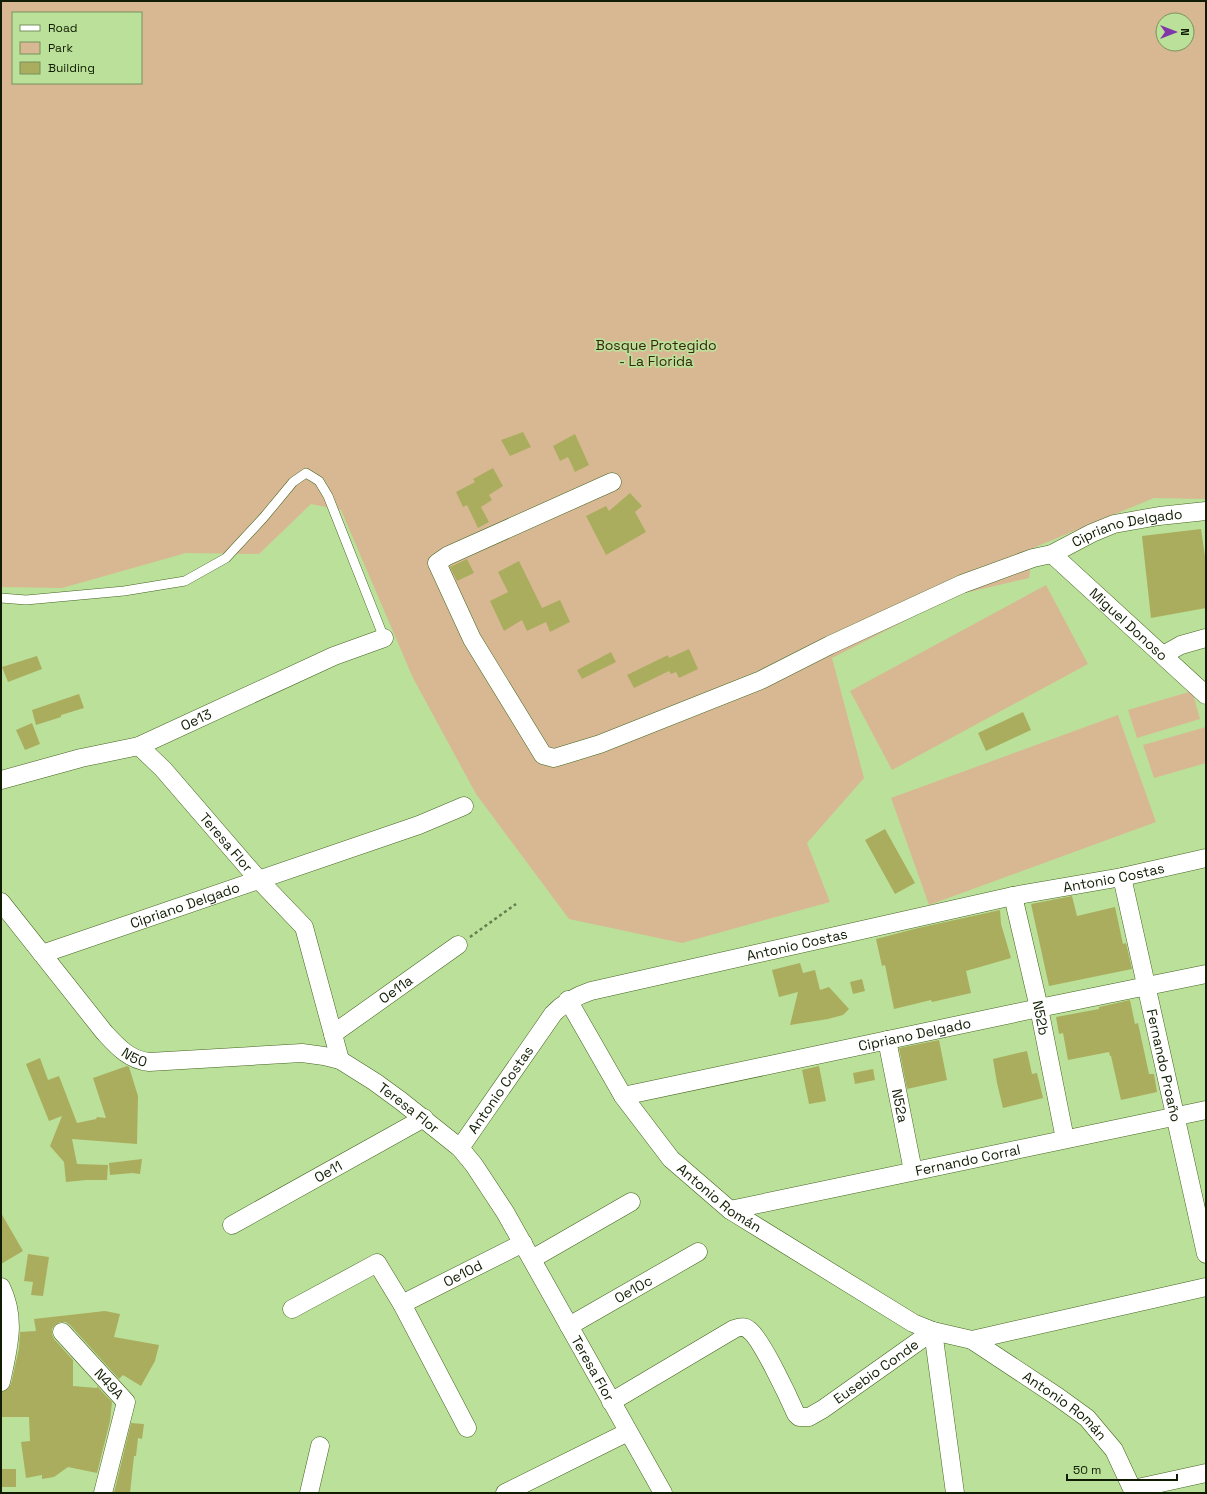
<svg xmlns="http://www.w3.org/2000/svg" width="1207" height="1494" viewBox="0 0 1207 1494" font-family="'Space Grotesk',sans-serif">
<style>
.green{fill:#d8b893;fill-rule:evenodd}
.building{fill:#aaad5e}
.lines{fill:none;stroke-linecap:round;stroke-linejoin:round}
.service-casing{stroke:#446420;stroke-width:10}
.minor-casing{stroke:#446420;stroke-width:19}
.path{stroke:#657d4d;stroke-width:2.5;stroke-dasharray:3 3;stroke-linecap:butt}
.service{stroke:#fff;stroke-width:9}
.minor{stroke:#fff;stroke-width:18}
.labels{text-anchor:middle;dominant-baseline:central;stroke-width:3.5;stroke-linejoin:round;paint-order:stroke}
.park-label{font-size:14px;fill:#39260e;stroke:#bbe099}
.street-label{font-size:14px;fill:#101d03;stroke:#bbe099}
</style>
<rect width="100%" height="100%" fill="#bbe099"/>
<path class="green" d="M1,1h1205v498l-52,-1 -121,50 -4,30 -73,17 -124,63 32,120 -57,65 23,59 -148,41 -113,-24 -93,-125 -63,-116 -72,-168 -30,-6 -52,50 -73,-1 -124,35 -61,-1zM13,13h128v70h-128zM1163,20h24v24h-24z
M1046,585l42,79 -196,106 -42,-79z
M1192,691l8,28 -63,19 -9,-28z
M1118,715l38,107 -227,83 -38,-107z
M1206,727v36l-52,15 -11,-33z"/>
<path class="building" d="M523,432l8,15 -21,9 -9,-16z
M575,434l14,31 -14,7 -7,-15 -8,4 -7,-15z
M493,468l10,18 -14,9 3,5 -11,7 8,15 -11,6 -11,-23 -4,2 -7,-15 19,-10 -2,-3z
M630,493l12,13 -7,6 11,20 -40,23 -20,-39 20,-10 3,5z
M1201,529l5,34v45l-55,10 -9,-82z
M467,559l7,14 -17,8 -7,-14z
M519,561l23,47 18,-8 10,22 -20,10 -4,-10 -19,9 -5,-11 -18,11 -14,-30 18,-9 -10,-20z
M689,649l9,20 -19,9 -3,-6 -5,2 -2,-3 -35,17 -7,-13 41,-20 1,3z
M611,652l5,10 -34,17 -5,-9z
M37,656l5,13 -34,13 -6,-15z
M79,694l5,14 -23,7v2l-25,8 -4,-15z
M1023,712l8,18 -45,21 -8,-18z
M32,723l8,21 -15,6 -9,-20z
M885,829l30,54 -20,11 -30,-54z
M1072,896l5,20 38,-9 8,37 3,-1 6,26 -83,17 -18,-82z
M1000,910l1,14 10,34 -45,13 5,22 -39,9 -1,-2 -37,9 -9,-44 -3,1 -6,-27 42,-11z
M800,963l3,10 12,-3 5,20 9,-3 20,22 -6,6 -15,4 -38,6 8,-33 -19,5 -7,-27z
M862,979l3,12 -12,3 -3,-12z
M1130,1000l5,24 3,-1 11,51h5l3,18 -36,8 -10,-44h-1l-1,-4 -41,8 -5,-27 -4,1 -3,-17 43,-8v-2z
M939,1040l8,40 -40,9 -8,-41z
M1027,1051l5,23 5,-1 6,25 -40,10 -6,-25 -4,-24z
M40,1058l8,22 11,-4 18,47 19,-4 1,-2 9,1 -13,-40 34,-12 2,1 9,29 -1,48 -65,-5 5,25 31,1 -1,15h-21l-20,2 -2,-20 -14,-16 12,-30 -13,5 -23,-57z
M819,1066l7,35 -17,3 -7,-34z
M873,1069l2,11 -20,4 -2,-11z
M142,1159l-2,15 -8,-1 -22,2 -1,-12z
M1,1213l22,38 -22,13z
M28,1254l21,3 -6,39 -12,-1 2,-13 -9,-1z
M105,1311l15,3 -6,23 45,8 -4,16 -14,25 -18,-11 -4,4 -49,-54 -4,-3h-6l-5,3 -3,4v5l2,5 19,21v26l24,2v-2l15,16 -2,19 -13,52 -29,-6 -14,10 -12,2v-4l-16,3 -5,-36 9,-1 -1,-24h-28v-25l7,-3 3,-5 8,-36 1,-16 16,-1 -2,-12z
M131,1423l13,1 -2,15 -4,-1 -2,18h-2l-4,37h-16z
M1,1469h15v18h-15z"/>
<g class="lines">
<defs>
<path id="service" d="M1,598l25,2 98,-9 61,-10 41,-23 38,-41 29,-35 13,-9 13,8 9,15 56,142"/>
<g id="minor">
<path id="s1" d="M612,482l-165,74 -10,7 35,76 71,116 11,3 46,-14 161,-64 69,-35 132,-61 71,-26 19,-4 40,-21 22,-9 45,-8 47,-5"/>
<path id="s2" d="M1052,554l154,141"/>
<path d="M1163,655l18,-10 25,-7"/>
<path id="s3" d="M139,746l24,23 95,110 46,48 36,133"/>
<path id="s4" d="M1,780l80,-22 58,-12 195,-90 50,-18"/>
<path id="s5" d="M1122,877l84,377"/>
<path id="s6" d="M1013,896l26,112 26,131"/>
<path id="s7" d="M1,902l103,130c13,14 25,28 45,30l153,-9 22,3 16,4 35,22 26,19 59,47 14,17 31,47 158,281"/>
<path id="s8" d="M42,954l377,-129 45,-19"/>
<path id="s9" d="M568,1000l55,96 48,63 59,51 183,113 20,8 39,9 234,-53"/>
<path id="s10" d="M333,1034l125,-89"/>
<path id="s11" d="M887,1040l26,131"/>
<path id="s12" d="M623,1096l416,-88 167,-34"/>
<path id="s13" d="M460,1148l93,-134c11,-12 23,-18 38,-23l422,-95 109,-19 84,-19"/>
<path id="s14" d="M730,1210l476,-100"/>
<path id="s15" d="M232,1225l192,-107"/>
<path d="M532,1259l99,-57"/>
<path d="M1,1287c16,33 7,61 0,95"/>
<path id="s16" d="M402,1304l121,-61"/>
<path d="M292,1309l85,-46 25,41 65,124"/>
<path id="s17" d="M569,1326l129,-74"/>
<path d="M933,1331l22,162"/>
<path id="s18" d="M62,1332l64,70 -23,91"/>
<path id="s19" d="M972,1340l86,57 29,21 27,32 20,43"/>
<path id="s20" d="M611,1402l123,-73c5,-2 11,-3 15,1 12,8 40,68 47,84l3,3h10l14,-8 110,-78"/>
<path d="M1133,1489l73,-16"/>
<path d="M309,1493l11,-47"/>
<path d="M505,1493l123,-61"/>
</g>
</defs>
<use href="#service" class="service-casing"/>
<use href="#minor" class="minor-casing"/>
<path class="path" d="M470,937l46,-33"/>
<use href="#service" class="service"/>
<use href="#minor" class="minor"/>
</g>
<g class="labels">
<g class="park-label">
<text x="656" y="345">Bosque Protegido<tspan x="656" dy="16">- La Florida</tspan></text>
</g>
<g class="street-label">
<text stroke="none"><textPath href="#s1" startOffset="1044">Cipriano Delgado</textPath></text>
<text stroke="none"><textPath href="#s2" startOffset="104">Miguel Donoso</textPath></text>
<text stroke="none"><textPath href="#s4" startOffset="205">Oe13</textPath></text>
<text stroke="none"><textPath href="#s3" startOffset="130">Teresa Flor</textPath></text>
<text stroke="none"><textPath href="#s13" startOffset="743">Antonio Costas</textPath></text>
<text stroke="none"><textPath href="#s8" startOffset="151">Cipriano Delgado</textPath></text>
<text stroke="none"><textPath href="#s13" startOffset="419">Antonio Costas</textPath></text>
<text stroke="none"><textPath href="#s10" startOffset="77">Oe11a</textPath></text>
<text stroke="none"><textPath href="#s6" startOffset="125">N52b</textPath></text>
<text stroke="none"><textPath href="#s12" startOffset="298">Cipriano Delgado</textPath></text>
<text stroke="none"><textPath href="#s7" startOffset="206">N50</textPath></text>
<text stroke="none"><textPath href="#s5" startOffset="193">Fernando Proaño</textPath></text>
<text stroke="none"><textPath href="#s13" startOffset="71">Antonio Costas</textPath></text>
<text stroke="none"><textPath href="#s11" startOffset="67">N52a</textPath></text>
<text stroke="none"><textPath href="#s7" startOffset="497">Teresa Flor</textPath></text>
<text stroke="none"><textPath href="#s14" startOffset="243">Fernando Corral</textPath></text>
<text stroke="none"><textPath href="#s15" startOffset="110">Oe11</textPath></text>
<text stroke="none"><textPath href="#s9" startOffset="252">Antonio Román</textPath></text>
<text stroke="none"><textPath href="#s16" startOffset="68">Oe10d</textPath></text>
<text stroke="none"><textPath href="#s17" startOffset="74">Oe10c</textPath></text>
<text stroke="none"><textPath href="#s7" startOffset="820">Teresa Flor</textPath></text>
<text stroke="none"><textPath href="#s20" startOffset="351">Eusebio Conde</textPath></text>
<text stroke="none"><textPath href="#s18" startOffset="70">N49A</textPath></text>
<text stroke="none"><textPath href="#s19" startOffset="114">Antonio Román</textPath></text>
</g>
</g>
<rect width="1207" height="1494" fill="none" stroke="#101d03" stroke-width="4"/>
<rect x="12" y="12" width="130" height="72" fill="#bbe099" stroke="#77925d"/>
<rect x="20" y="25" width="20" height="6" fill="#ffffff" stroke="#77925d"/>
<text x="48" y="32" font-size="12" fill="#101d03">Road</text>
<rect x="20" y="42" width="20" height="12" fill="#d8b893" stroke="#77925d"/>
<text x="48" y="52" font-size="12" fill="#101d03">Park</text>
<rect x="20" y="62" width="20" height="12" fill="#aaad5e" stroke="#77925d"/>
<text x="48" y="72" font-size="12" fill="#101d03">Building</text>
<g transform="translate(1175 32) rotate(90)"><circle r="19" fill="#bbe099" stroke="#77925d"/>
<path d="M0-3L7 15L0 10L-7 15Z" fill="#8036a8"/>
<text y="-6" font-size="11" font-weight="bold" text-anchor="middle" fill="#101d03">N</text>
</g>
<path d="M1067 1474v6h110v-6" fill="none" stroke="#101d03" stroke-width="2"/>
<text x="1073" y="1474" font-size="12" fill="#101d03" stroke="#bbe099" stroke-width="3" paint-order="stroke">50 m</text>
</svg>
